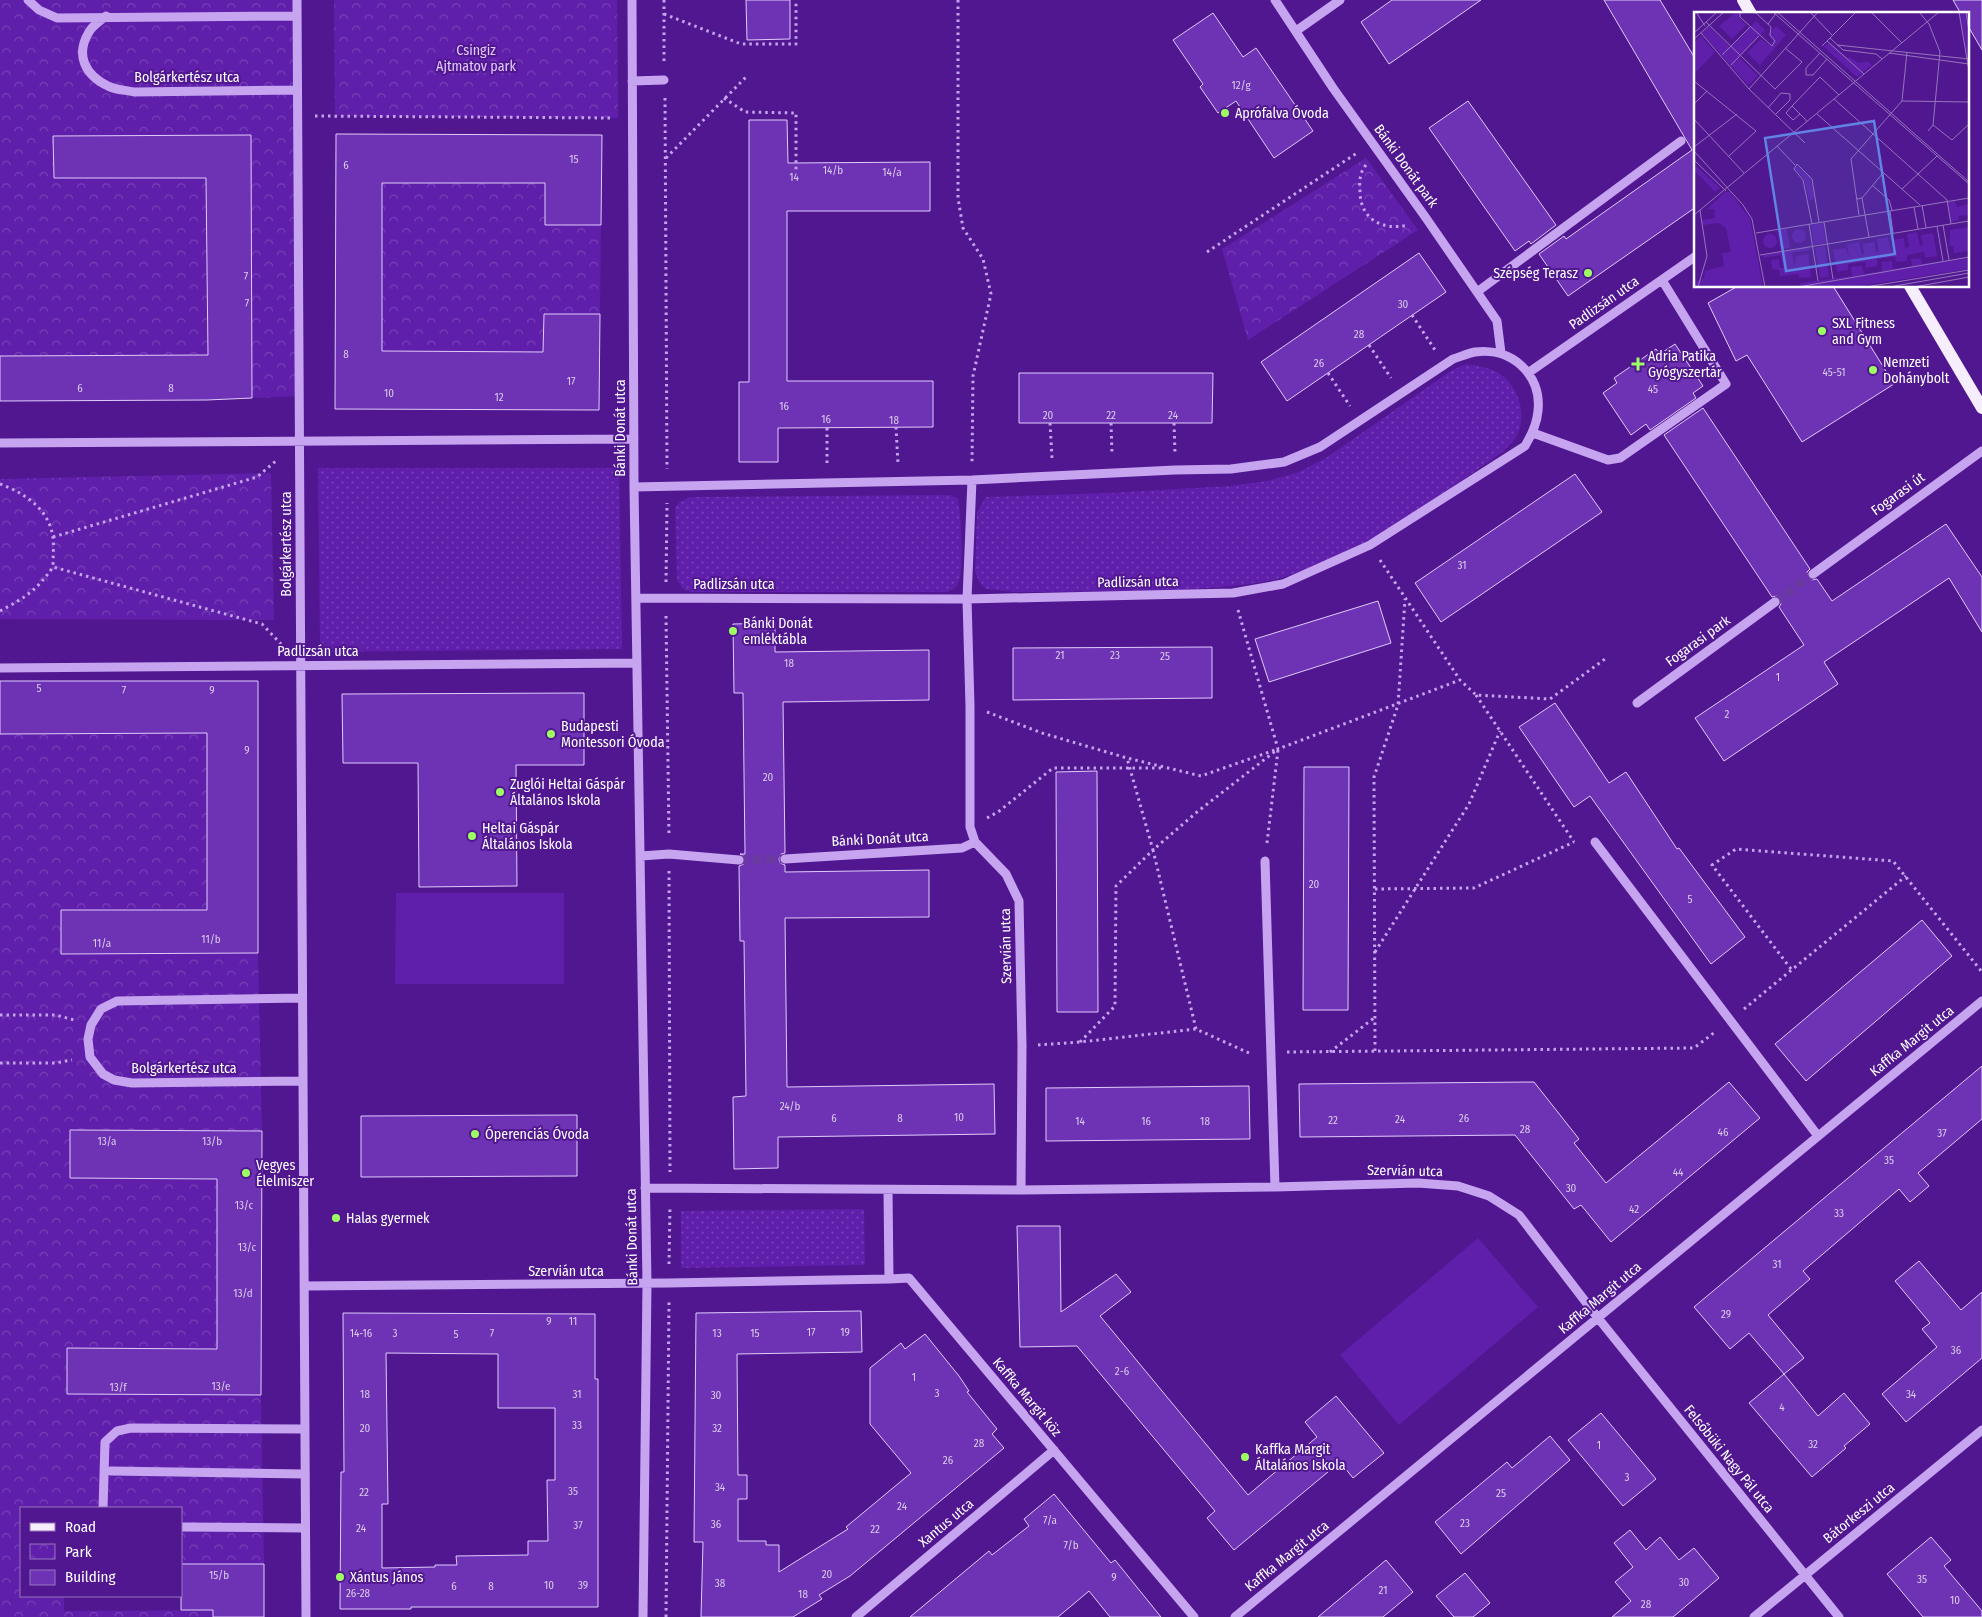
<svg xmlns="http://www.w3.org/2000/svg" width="1982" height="1617" viewBox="0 0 1982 1617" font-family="'Fira Sans Condensed',sans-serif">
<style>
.grass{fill:url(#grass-dots)}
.park{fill:url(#park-crowns)}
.pitch{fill:#5f1faa}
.building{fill:#6e32b4;stroke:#e1cbfb;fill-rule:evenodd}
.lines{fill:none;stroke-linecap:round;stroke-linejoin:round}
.minor-tunnel{stroke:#6a3aa1;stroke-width:9;stroke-dasharray:9 4.5;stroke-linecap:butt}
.path{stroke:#c7a4f0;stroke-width:3;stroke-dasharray:2.5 4;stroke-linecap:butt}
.minor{stroke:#c7a4f0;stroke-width:9}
.major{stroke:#f6edff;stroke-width:12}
.poi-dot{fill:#9eff63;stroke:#501790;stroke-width:2}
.labels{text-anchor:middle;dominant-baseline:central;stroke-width:4;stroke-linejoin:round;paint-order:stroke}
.number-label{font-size:11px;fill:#dbccec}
.park-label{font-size:14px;fill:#e1cbfb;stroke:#501790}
.street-label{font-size:14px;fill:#fff;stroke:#501790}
.poi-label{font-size:14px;fill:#fff;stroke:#501790;text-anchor:start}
.inset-road{fill:none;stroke:#9674bc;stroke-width:1}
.view{fill:#6183e4;fill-opacity:0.15;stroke:#6183e4;stroke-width:2.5}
.inset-edge{fill:none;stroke:#fff;stroke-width:2.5}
</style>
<defs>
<pattern id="grass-dots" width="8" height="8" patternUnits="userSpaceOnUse" patternTransform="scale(1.25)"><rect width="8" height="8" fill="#5f1faa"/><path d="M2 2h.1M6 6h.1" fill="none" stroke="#7741b7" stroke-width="1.8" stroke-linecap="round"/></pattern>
<pattern id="park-crowns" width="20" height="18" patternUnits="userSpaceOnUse" patternTransform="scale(1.25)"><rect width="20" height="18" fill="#5f1faa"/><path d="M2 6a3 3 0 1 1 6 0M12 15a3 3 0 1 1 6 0" fill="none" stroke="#7741b7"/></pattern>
</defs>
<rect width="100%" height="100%" fill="#501790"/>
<path class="grass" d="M1467,364c10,2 21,3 30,8 22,12 32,46 18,67 -3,4 -8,8 -11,12l-102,71 -36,22 -48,23 -44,13 -31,5 -68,6 -160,1 -29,-3 -7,-7 -4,-11 2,-59 9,-15 122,-4 122,-7 37,-5 32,-9 27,-14 126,-88z
M318,468h301l3,181 -302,3z
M950,495l8,4c3,14 7,77 -1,87 -2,3 -8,5 -10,6h-256l-7,-2 -7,-10 -2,-73 5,-5 10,-5z
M864,1209l1,56 -184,3v-57z"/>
<path class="park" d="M0,0h297l2,396 -47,2 -2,-263 -197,1 1,42h152l2,177 -208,1z
M334,0h283l1,118 -283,-2z
M1366,158l52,72 -170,110 -26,-91z
M382,183h163v42h56l-1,89h-56l-1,38 -161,-1z
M271,473l3,147 -274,-1v-140z
M207,733v177h-146v44l197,-1 4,178h-192v47l147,1v170l-150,-1v45l194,2 3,169h-83v-56h-160v88h43v15l149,-1v7h-213v-883z"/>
<path class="pitch" d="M396,893h168v91h-169z
M1478,1238l60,69 -139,118 -59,-70z"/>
<path class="building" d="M746,0h44v39l-43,1z
M1392,0h89l-92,64 -28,-42z
M1604,0h56l36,60v147l-128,89 -29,-42 25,-18 2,3 126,-89z
M1953,0h29v50l-14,-24v-12h-7z
M1213,13l30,44 13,-9 57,83 -39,27 -38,-57 -18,12 -18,-26 3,-3 -30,-44z
M1468,101l88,124 -25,19 -2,-3 -14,10 -86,-123z
M749,120h38l1,43 142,-1v49h-143v170h146v46l-155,1v34h-39v-80h10z
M336,134l266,1 -1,90h-56v-42h-163v168l161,1 1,-38h56l-1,96 -264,-1z
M251,135l1,263 -45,2 -207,1v-45l208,-1 -2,-177h-152l-1,-42z
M1419,253l27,39 -159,109 -26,-39z
M1738,286h95l61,98 -92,58 -55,-87 -11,6 -28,-58z
M1675,344l28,42 -10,7 3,5 -46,32 -4,-6 -15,11 -28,-42 14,-10 -3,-5 42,-29 4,5z
M1019,373h194l-1,50h-193z
M1703,408l107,161 -3,3 1,5 3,3 6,-1 15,22 114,-77 36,53v55l-33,-54 -125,84 14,22 -114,77 -29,-43 109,-73 -25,-38 2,-3 -1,-5 -3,-3 -5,1 -108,-162z
M1575,474l27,38 -161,110 -26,-39z
M1378,601l13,42 -122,39 -14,-43z
M775,623v29l154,-2v50l-146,2 2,151 -4,1 -2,5 1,4 5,2v7l144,-2v47l-144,1 2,169 207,-3 1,50 -217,3v31l-44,1 -1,-72 13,-1 -2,-155h-4l-1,-75 5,-2 1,-4 -2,-5 -3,-1h5l-2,-161h-9l-1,-69z
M1212,647v51l-199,2v-52z
M0,681h258v272l-197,1v-44h146v-177l-207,1z
M584,693v72h-68l1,121 -98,1 -1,-124h-75l-1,-69z
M1555,703l54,80 17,-11 51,77 2,-1 66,89 -34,27 -121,-168 -16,11 -55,-80z
M1304,767h45l-1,243h-45z
M1097,771l1,241h-41l-1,-240z
M1922,920l30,36 -146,125 -31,-37z
M1982,1066v53l-64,54 11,13 -19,16 -11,-13 -96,82 7,8 -42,36 36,43 -20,16 -35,-41 -19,16 -36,-42z
M1534,1082l45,57 -5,4 32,40 123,-101 31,36 -149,124 -30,-37 -7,4 -59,-74 -215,2 -1,-53z
M1249,1086l1,53 -204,2v-53z
M577,1115v61l-216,1v-61z
M70,1130l192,1 -1,264 -194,-1v-46l150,1v-170l-147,-1z
M1017,1226h43l1,86 55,-38 15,18 -31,24 148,179 69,-58 -12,-15 31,-26 48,57 -31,25 -13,-16 -106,88 -27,-32 8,-7 -138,-165 -57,1z
M1919,1261l42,49 21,-18v66l-76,64 -24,-28 55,-47 -15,-18 8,-6 -35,-42z
M861,1311l1,41 -125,2 1,121h9v24h-9v42h28v4h13v27l69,-43 -2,-2 65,-54 -41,-49v-56l31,-25 4,6 20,-15 34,42 10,15 -2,1 30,37 -5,5 12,14 -154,128 -31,19 3,4 -29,18h-92l2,-75h-9l2,-229z
M343,1313l252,1v65h3v228h-187v2h-71l1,-137h3zM386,1353l112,1v54h57v72h-8l1,61h-20v14l-72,1 1,9h-22v2l-53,1v-64h6z
M1784,1374l34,42 26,-23 26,31 -26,22 2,2 -34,29 -63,-74z
M1601,1413l55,66 -33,27 -55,-66z
M1550,1436l20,24 -109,94 -26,-32 72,-60 5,6z
M1054,1494l57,69 4,-3 46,57h-51l-21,-26 -31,26h-148l79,-66 3,4 37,-29 -5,-7z
M1630,1530l16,20 14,-13 19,23 15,-12 25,30 -46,39h-61l19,-16 -16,-19 18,-15 -19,-24z
M1931,1537l20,23 -7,6 38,45v6h-59l-36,-43z
M1386,1560l27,32 -30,25h-65z
M181,1564h83v53h-51v-7h-32z
M1465,1573l25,30 -17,14h-19l-18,-21z"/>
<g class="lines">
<path class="minor-tunnel" d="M1775,602l38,-28
M739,860l46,-1"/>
<path class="path" d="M664,0v62
M958,0v198l5,30 20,31 8,35 -18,82 -1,86
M664,14l77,30h55v-44
M665,98l2,371
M724,98l21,14 51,1v60
M315,116l299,2
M666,158l80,-81
M1366,165c-6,7 -7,16 -6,26 0,28 22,40 48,34
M1207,252l150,-99
M1412,315l23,35
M1369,345l22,33
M1328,373l22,33
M1050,423l2,35
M1111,423l1,32
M1174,423l1,30
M896,427l2,37
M827,428v36
M0,484c25,9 50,26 53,54 1,9 0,19 0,29l209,57 19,20
M53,537l204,-60 20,-17
M1380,560l80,120 16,15 74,4 55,-40
M666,582l1,-79
M1238,610l40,139 182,-69
M0,611c26,-14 36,-20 53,-44
M666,616l3,221
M1476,695l98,147
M987,712l55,21 85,25 74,18 74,-26
M987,818l11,-6 55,-44h111
M1267,843l11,-93
M669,871l1,301
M1375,889l99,-1 100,-46
M1375,952l94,-148 31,-73
M1791,969l-79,-104 24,-16 157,12 89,111
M1744,1009l162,-133
M0,1015h56l18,5
M1196,1029l-43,-179 44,-38 81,-63
M1080,1042l35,-36 1,-120 37,-36 -26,-92
M1038,1045l42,-3 116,-13 53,24h4
M1375,1051l-1,-274 24,-72 7,-106
M1287,1052l407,-4 21,-16
M1330,1052l44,-34
M0,1063h55l17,-3
M669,1264l1,-58
M666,1617l3,-316"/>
<path class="minor" d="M28,0l11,10 18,8 240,-2
M297,0l9,1617
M632,0l2,487 13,797 -4,333
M1275,0l58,88 93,130 71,103 4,32
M106,16c-6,5 -14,10 -17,16 -14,23 -4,43 19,54 7,4 18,4 26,6l163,-2
M1296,31l44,-31
M632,81l32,-1
M1477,292l204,-151
M1528,373l168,-117
M1533,433l75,27 12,-2 106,-74 -64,-104
M0,443l634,-4
M972,480l-5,119 3,107v121l5,15 31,32 13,27 3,144 -1,145
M634,487l338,-7 203,-10 56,-1 53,-7 36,-15 133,-88c7,-2 15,-6 22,-7 36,-5 67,22 63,59 -1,13 -7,25 -13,35l-155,99 -87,39 -50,9 -266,6 -331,-1
M1813,574l169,-123
M0,668l636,-5
M1637,703l138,-101
M1595,842l223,294
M641,856l28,-2 70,6
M785,859l177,-11 13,-6
M1265,861l10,326
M302,998l-185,3 -16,8 -10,16 -3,14 2,18 13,17 11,6 18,3 171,-2
M645,1188l376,2 254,-3 143,-4 40,3 31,10 30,19 79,103 241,299
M888,1190l1,89 20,-1 285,339
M304,1286l365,-3 220,-4
M111,1471l194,3
M103,1508l2,-66 12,-11 14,-3 174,1
M181,1527l124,1
M856,1617l198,-167
M1235,1617l747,-616
M1754,1617l228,-187"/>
<path class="major" d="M1743,0l8,14
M1910,286l72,122"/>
</g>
<g class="poi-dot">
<circle cx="1225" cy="113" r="5"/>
<circle cx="1588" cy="273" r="5"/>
<circle cx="1822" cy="331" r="5"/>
<path d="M1635.5 356.5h5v5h5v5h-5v5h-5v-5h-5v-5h5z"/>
<circle cx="1873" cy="370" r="5"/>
<circle cx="733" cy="631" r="5"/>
<circle cx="551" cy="734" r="5"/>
<circle cx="500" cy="792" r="5"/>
<circle cx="472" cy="836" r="5"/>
<circle cx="475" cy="1134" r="5"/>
<circle cx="246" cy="1173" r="5"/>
<circle cx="336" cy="1218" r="5"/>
<circle cx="1245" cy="1457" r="5"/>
<circle cx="340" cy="1577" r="5"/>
</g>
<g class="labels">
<g class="number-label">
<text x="1241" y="85">12/g</text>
<text x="574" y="159">15</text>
<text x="346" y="165">6</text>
<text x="833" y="170">14/b</text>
<text x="892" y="172">14/a</text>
<text x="794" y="177">14</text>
<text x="246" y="276">7</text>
<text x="247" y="303">7</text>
<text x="1403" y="304">30</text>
<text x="1359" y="334">28</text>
<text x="346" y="354">8</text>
<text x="1319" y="363">26</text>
<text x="1834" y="372">45-51</text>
<text x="571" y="381">17</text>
<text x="80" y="388">6</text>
<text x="171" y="388">8</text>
<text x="1653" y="389">45</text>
<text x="389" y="393">10</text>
<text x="499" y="397">12</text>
<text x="784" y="406">16</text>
<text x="1048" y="415">20</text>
<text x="1111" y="415">22</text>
<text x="1173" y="415">24</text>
<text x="826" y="419">16</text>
<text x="894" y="420">18</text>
<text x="1462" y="565">31</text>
<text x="1060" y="655">21</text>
<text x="1115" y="655">23</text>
<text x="1165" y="656">25</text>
<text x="789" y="663">18</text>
<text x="1778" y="677">1</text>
<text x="39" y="688">5</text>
<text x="124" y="690">7</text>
<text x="212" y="690">9</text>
<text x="1727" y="714">2</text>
<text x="247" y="750">9</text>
<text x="768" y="777">20</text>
<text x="1314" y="884">20</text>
<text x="1690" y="899">5</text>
<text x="211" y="939">11/b</text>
<text x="102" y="943">11/a</text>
<text x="790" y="1106">24/b</text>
<text x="959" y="1117">10</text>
<text x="834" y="1118">6</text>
<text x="900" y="1118">8</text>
<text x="1464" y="1118">26</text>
<text x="1400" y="1119">24</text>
<text x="1333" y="1120">22</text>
<text x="1080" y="1121">14</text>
<text x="1146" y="1121">16</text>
<text x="1205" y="1121">18</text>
<text x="1525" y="1129">28</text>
<text x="1723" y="1132">46</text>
<text x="1942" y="1133">37</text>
<text x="107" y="1141">13/a</text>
<text x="212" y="1141">13/b</text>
<text x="1889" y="1160">35</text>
<text x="1678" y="1172">44</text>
<text x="1571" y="1188">30</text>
<text x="244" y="1205">13/c</text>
<text x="1634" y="1209">42</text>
<text x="1839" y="1213">33</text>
<text x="247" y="1247">13/c</text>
<text x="1777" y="1264">31</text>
<text x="243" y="1293">13/d</text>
<text x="1726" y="1314">29</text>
<text x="549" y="1321">9</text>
<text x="573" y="1321">11</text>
<text x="811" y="1332">17</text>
<text x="845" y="1332">19</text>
<text x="361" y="1333">14-16</text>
<text x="395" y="1333">3</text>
<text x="492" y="1333">7</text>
<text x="717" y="1333">13</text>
<text x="755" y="1333">15</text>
<text x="456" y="1334">5</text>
<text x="1956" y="1350">36</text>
<text x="1122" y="1371">2-6</text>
<text x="914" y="1377">1</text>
<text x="221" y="1386">13/e</text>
<text x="118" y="1387">13/f</text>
<text x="937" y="1393">3</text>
<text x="365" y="1394">18</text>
<text x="577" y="1394">31</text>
<text x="1911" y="1394">34</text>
<text x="716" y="1395">30</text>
<text x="1782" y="1407">4</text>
<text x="577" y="1425">33</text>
<text x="365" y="1428">20</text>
<text x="717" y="1428">32</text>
<text x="979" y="1443">28</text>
<text x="1813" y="1444">32</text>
<text x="1599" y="1445">1</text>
<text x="948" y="1460">26</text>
<text x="1627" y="1477">3</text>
<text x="720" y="1487">34</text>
<text x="573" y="1491">35</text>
<text x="364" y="1492">22</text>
<text x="1501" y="1493">25</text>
<text x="902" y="1506">24</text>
<text x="1050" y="1520">7/a</text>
<text x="1465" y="1523">23</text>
<text x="716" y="1524">36</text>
<text x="578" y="1525">37</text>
<text x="361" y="1528">24</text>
<text x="875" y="1529">22</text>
<text x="1071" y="1545">7/b</text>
<text x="827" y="1574">20</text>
<text x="219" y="1575">15/b</text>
<text x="1114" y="1577">9</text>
<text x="1922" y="1579">35</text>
<text x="1684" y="1582">30</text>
<text x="720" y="1583">38</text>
<text x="549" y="1585">10</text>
<text x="583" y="1585">39</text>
<text x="454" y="1586">6</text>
<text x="491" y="1586">8</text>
<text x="1383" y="1590">21</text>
<text x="358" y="1593">26-28</text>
<text x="803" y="1594">18</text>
<text x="1955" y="1600">10</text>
<text x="1646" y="1604">28</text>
</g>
<g class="park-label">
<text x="476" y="50">Csingiz<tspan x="476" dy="16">Ajtmatov park</tspan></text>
</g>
<g class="street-label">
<text x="187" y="77">Bolgárkertész utca</text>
<text transform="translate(1406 166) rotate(54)">Bánki Donát park</text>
<text transform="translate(1604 303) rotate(-35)">Padlizsán utca</text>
<text transform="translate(620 428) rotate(-90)">Bánki Donát utca</text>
<text transform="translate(1898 494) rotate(-36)">Fogarasi út</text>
<text transform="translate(286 544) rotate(-90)">Bolgárkertész utca</text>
<text transform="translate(1138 582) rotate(-1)">Padlizsán utca</text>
<text x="734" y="584">Padlizsán utca</text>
<text transform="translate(1698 641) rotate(-36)">Fogarasi park</text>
<text x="318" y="651">Padlizsán utca</text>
<text transform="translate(880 839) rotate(-3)">Bánki Donát utca</text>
<text transform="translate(1006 946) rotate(-91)">Szervián utca</text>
<text transform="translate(1912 1041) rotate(-39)">Kaffka Margit utca</text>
<text x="184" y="1068">Bolgárkertész utca</text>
<text transform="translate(1405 1171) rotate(1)">Szervián utca</text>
<text transform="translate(632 1237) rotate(-91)">Bánki Donát utca</text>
<text x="566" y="1271">Szervián utca</text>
<text transform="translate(1600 1298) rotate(-40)">Kaffka Margit utca</text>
<text transform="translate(1027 1397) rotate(50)">Kaffka Margit köz</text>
<text transform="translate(1729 1459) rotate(51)">Felsőbüki Nagy Pál utca</text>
<text transform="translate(1859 1513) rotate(-39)">Bátorkeszi utca</text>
<text transform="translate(946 1523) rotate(-40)">Xantus utca</text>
<text transform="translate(1287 1556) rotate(-39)">Kaffka Margit utca</text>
</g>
<g class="poi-label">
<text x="1235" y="113">Aprófalva Óvoda</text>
<text x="1578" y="273" text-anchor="end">Szépség Terasz</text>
<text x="1832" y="323">SXL Fitness<tspan x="1832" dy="16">and Gym</tspan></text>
<text x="1648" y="356">Adria Patika<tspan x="1648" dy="16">Gyógyszertár</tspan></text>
<text x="1883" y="362">Nemzeti<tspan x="1883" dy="16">Dohánybolt</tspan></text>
<text x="743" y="623">Bánki Donát<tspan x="743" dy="16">emléktábla</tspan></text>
<text x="561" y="726">Budapesti<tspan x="561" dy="16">Montessori Óvoda</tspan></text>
<text x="510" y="784">Zuglói Heltai Gáspár<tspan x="510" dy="16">Általános Iskola</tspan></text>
<text x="482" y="828">Heltai Gáspár<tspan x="482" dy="16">Általános Iskola</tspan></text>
<text x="485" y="1134">Óperenciás Óvoda</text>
<text x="256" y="1165">Vegyes<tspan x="256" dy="16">Élelmiszer</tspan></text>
<text x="346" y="1218">Halas gyermek</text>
<text x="1255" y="1449">Kaffka Margit<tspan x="1255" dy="16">Általános Iskola</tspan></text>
<text x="350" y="1577">Xántus János</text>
</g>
</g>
<g transform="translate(1694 12)">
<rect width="275" height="275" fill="#501790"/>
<path d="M265,0h7l3,59zM7,24l14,16 -21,22v-31zM102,153l14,12 5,22 -6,1 -5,-21 -9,-10zM2,154l24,22 -5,4 -21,-22zM129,211l3,20 -12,2 -3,-20z" fill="#5f1faa"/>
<path d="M42,0l6,1 -3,5 7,7 -14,14 -13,-13zM62,9l9,9 -26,27 19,19 -10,9 -46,-52 7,-7 21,21zM82,14l10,9 -26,30 -13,-12 14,-14 10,7 2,-6 -5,-5zM135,30l19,16 2,-1 8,6 9,-2 5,4 -15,12 -33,-30zM31,180h5l20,27 13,68h-68l-1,-5 10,-4 1,-7 19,-5 -2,-13 9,-1 -5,-24 -7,-5 -16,2 -1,-5 13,-2 -1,-9h-7zM261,189l2,6 12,-3v11l-11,1 1,4 -8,2 -3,-20zM275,215v24l-15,2 -1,-7h-4l1,-16zM93,217l3,19 -10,1 -3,-19zM98 224a7 7 0 1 1 14 0a7 7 0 1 1-14 0ZM223,220l3,14 3,-1 -2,-10 12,-2 4,23 -12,2 -1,-6 -17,3v6l-11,1 -1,-5 -18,2v7l-11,2 -1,-6 -17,2v6l-11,2 -4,-22 12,-2 4,9 -2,-13 12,-2 3,13 2,-1 -1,-10 11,-2 2,10h3l-2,-13 11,-2 3,13h2l-1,-10 12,-2 1,10 4,-1 -2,-13zM69 229a7 7 0 1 1 14 0a7 7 0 1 1-14 0ZM131,234l4,31 -9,1 -5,-30zM115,235l1,3 -18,3 3,13 1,-10 12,-2 3,23 -11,1 -2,-4 -18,2 -1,-6 -7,-1 -1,-9 8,-1 1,9h3l-2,-13 -18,3v-3zM227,246l1,6 47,-6v11l-116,18h-55l3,-4 51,-7 -1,-9 11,-1 2,8 18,-3 -1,-9 11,-1 1,8 19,-3 -1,-7z" fill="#5f1faa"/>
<path d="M47,226l3,20 -9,1 -3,-20z" fill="#5f1faa"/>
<path class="inset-road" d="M2,0l9,14M46,0v5l32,29 3,-5 -5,-6 1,-8 -15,-14 -9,-1M79,0l196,172M83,0l192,170M116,0l22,23M177,0l31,31M225,0l10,12 11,28 -7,73 -5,6M265,0l10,59M272,0l3,20M12,10l69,67 27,-27 -17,-14M74,12l9,-12M0,21l23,-21M7,21l48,56 56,54M136,26l13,12 33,4 6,5M0,27l30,-27M133,29l37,33M143,33l132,14M128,34l34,-34M126,41l-14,15v7h7l14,-16M195,41l80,11M28,43l28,-28M37,53l28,-29M0,69l62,50 -27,25M55,77l69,-77M140,87l113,101 4,24M208,89l67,1M0,92l13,-13M98,94l28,-29 19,18M74,96l13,-15 9,1v6l-15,15M106,102l-7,6 -7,-7 6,-7 13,13 2,3M123,102l103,91M0,107l50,54M239,113l19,15 17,-16M83,134l18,19M0,135l43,-33M0,139l49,54 9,14 13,68M0,148l32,31M178,173l17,15 3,10M208,177l35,-33M168,186l7,39M163,187l5,-1 21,-25M228,193l4,23M220,195l4,22M196,199l3,22M0,203l245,-203M165,203l-8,-56 51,-58 5,-49M130,210l9,57M115,212l9,57M118,212l-9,-44 -9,-11 3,-5 15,15 7,43M249,213l6,35M243,214l6,35M62,221l213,-35M66,243l209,-34M4,275l9,-31 -7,-46M104,275l171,-30M172,275l103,-17M195,275l80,-14M220,275l55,-10"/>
<path class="view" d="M180,109l21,133 -109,17 -21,-133z"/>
<rect width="275" height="275" class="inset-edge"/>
</g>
<rect x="20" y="1507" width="162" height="90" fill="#501790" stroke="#9674bc"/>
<rect x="30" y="1523" width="25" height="8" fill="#f6edff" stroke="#9674bc"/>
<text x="65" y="1532" font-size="15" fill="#ffffff">Road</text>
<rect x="30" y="1544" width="25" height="15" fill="url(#park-crowns)" stroke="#9674bc"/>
<text x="65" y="1557" font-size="15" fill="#ffffff">Park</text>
<rect x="30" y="1570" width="25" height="15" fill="#6e32b4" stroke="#9674bc"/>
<text x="65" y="1582" font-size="15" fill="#ffffff">Building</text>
</svg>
